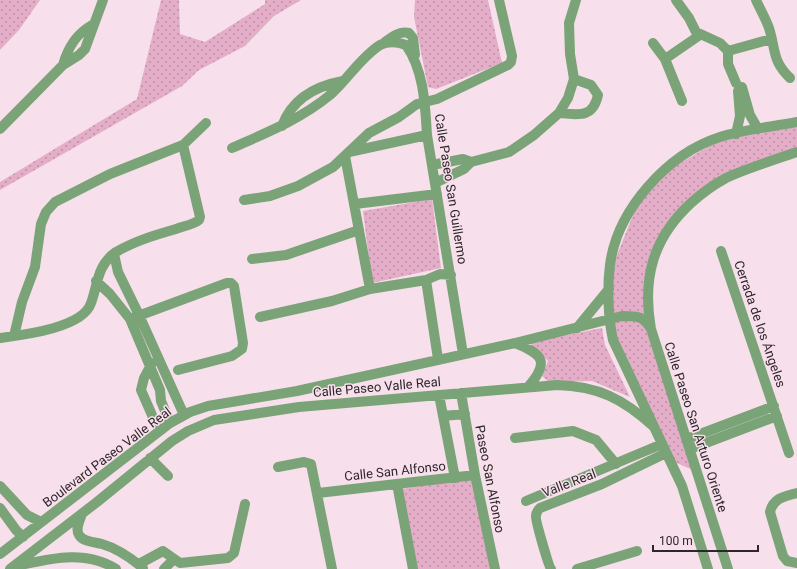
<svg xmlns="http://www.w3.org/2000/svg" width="797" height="569" viewBox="0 0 797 569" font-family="Roboto,sans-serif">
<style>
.green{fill:url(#green-dots)}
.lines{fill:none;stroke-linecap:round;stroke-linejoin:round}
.minor{stroke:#7aa477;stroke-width:10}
.labels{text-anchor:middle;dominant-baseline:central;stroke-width:3;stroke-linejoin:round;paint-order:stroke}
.street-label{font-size:13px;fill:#2f262b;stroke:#f7e0eb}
</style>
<defs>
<pattern id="green-dots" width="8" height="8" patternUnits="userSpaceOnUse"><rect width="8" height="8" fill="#e4aec9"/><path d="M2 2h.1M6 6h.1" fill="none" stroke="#b98da3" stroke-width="1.8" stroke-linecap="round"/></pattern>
</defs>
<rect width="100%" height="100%" fill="#f7e0eb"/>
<path class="green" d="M0,0h40l-21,30 -19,20z
M161,0h18l1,34 25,8 60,-38v-4h36l-27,16 -29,30 -46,24 -17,16 -182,104v-8l137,-83z
M415,0h73l14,63 -66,26 -8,-2 -14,-70z
M797,125v26l-97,41 -46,56 -10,76 51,147 -25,-11 -55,-123 -4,-23 2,-49 24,-60 29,-34 54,-31z
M432,199l9,69 -69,15 -9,-72z
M602,328l3,17 25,52 -38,-16 -43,1 -7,-6 6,-15 -19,-19z
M473,478l17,91h-74l-15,-80z"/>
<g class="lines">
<path class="minor" d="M676,0l13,18 7,14 24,11 8,8v13l8,19
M756,0c4,9 10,19 13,28 7,22 3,33 21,50
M385,42c8,-6 15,-11 24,-9l4,5 2,17
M653,43l12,16 17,42
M728,51l43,-12
M665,59l35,-24
M63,65c5,-18 13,-31 29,-40
M742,87l8,28 8,14
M559,113c20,2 34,5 39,-18l-7,-10 -17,-6
M282,126c10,-27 34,-40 61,-45
M0,129l63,-64 16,-10 6,-6 18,-49
M736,134l4,-18 -2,-25
M232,148c34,-15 69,-29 98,-53 18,-16 30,-37 50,-50 8,-4 18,-3 26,0 18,26 19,59 21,90l36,219
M349,152l78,-17
M345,156l25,133
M432,165l31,-6 8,3
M435,183l29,-14 7,-7 38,-10 25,-17 25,-22 9,-15 6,-19 -4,-25 -1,-31 7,-23
M244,200l26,-4 28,-10 35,-19 36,-34 30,-16 18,-13 20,-5 71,-34 3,-3 1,-6 -13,-56
M355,204l82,-10
M721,251l68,202
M114,254l4,18 21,43 45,100
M252,259l34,-4 73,-25
M426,280l12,79
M96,281l14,13 20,25 30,71 1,11 9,22
M260,317l72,-16 38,-12 56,-9 14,-6 11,1
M130,319l97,-36h4l3,3 9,57 -1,6 -10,7 -54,14
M577,328l32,-39
M14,336l8,-34 13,-35 6,-43 5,-12 9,-10 55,-28 73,-29 23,-22
M0,338c23,-3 83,-10 91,-35 7,-19 6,-38 25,-51 19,-11 39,-17 60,-23 7,-3 17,-4 23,-9l1,-3 -17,-72
M515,343c28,11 35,19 13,44
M152,363l-8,15 -3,12 18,41
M461,393l14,82 20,94
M439,395l16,83
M443,416l22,-2
M515,438l58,-7 23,9 20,24
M687,439l87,-33
M690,449l87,-33
M150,458l18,18
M278,467l26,-5 7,2 21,105
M397,484l16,85
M0,486l27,29 14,7
M318,493l157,-18
M797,493c-12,3 -24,5 -27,19l13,44 4,5 10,2
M526,501l136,-57
M0,508l16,22 7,7
M82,514c-2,6 -7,15 -3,21 4,7 16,7 23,9 14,4 29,14 41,24
M0,554l170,-131 20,-11 18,-6 89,-15 218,-48 107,-27c16,0 21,0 29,13
M139,564l24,-13 17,12 48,-5 6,-5 11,-49
M16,566c33,-7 69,-17 100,3
M10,569l87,-67 75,-61 16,-10 26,-11 85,-13 258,-22c41,1 66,14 96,41
M164,569l9,-9
M551,569c-2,-2 -16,-49 -15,-53 0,-3 2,-6 4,-8l62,-24 64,-31
M577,569l60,-18
M708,569l-26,-83 -69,-146c-5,-23 -6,-52 -3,-75 7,-55 57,-111 110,-128 24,-8 52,-10 77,-15
M728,569l-77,-240c-9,-51 2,-91 40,-126 10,-9 22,-18 35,-25 22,-10 48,-18 71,-26"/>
</g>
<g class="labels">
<g class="street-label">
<text transform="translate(451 189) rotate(81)">Calle Paseo San Guillermo</text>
<text transform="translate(760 324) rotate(71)">Cerrada de los Ángeles</text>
<text transform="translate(377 387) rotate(-5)">Calle Paseo Valle Real</text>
<text transform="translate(696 427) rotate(72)">Calle Paseo San Arturo Oriente</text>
<text transform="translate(107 457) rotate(-37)">Boulevard Paseo Valle Real</text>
<text transform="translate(395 471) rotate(-6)">Calle San Alfonso</text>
<text transform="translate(490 479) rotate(79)">Paseo San Alfonso</text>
<text transform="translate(569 483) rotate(-21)">Valle Real</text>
</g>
</g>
<path d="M653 545v6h105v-6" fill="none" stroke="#2f262b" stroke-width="2"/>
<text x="659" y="545" font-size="12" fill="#2f262b" stroke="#f7e0eb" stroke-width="3" paint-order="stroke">100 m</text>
</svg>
